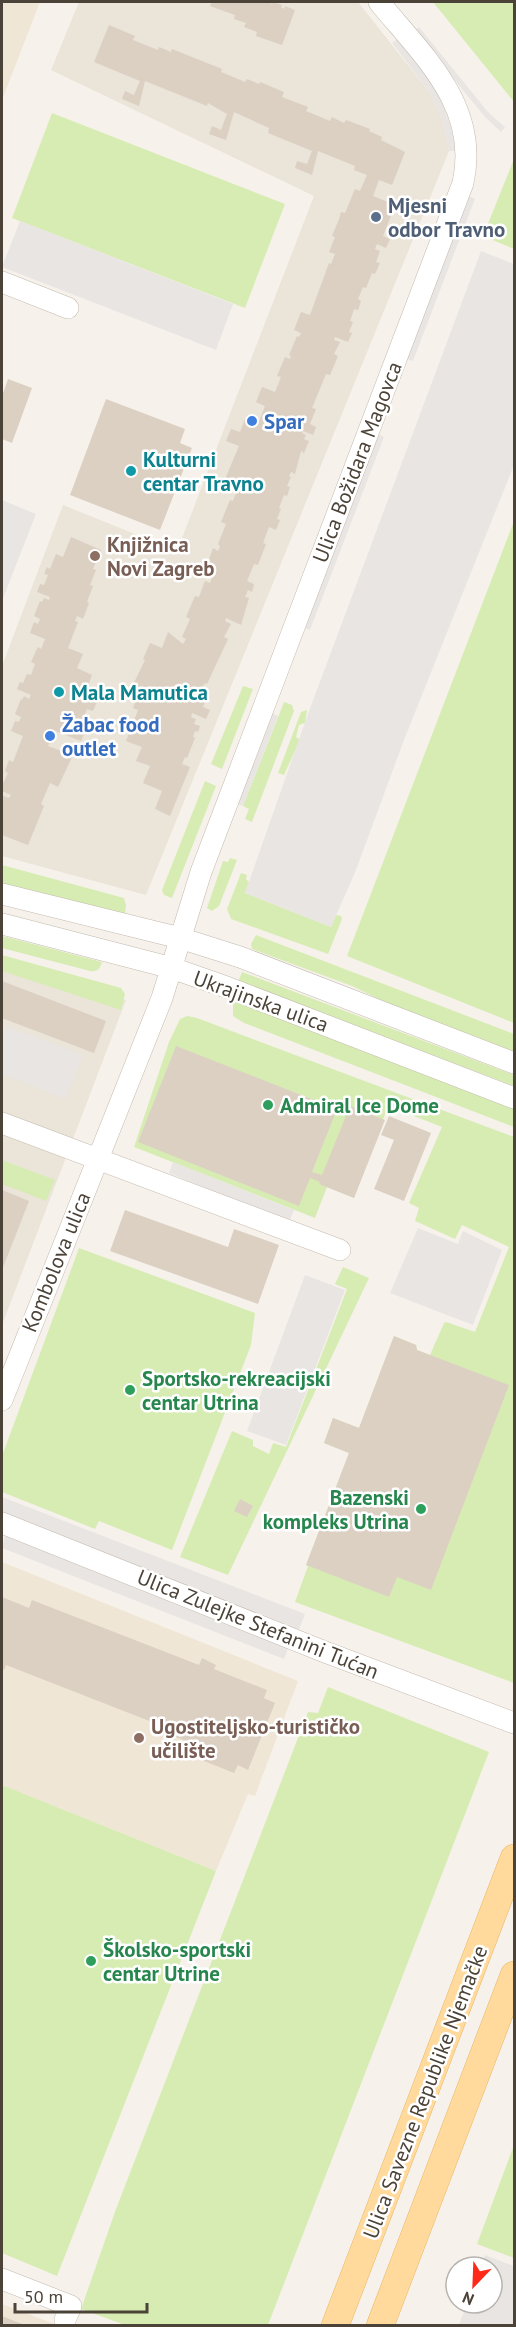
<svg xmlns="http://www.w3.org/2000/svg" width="516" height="2327" viewBox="0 0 516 2327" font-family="'PT Sans',sans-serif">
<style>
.residential{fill:#eae4d9}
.education{fill:#f0e6d5}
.green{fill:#d7ecb3}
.parking{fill:#e8e5e3}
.building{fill:#dcd0c3}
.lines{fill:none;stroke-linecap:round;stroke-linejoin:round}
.minor-casing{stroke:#c3b9ad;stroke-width:22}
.major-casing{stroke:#eab766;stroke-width:28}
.minor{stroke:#fff;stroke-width:21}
.major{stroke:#ffda9c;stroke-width:27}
.service-dot{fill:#5c6f8a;stroke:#fff;stroke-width:2}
.shop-dot{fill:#3f7fe0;stroke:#fff;stroke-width:2}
.culture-dot{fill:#0f9aa8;stroke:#fff;stroke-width:2}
.education-dot{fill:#8d6e63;stroke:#fff;stroke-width:2}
.leisure-dot{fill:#2e9e5b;stroke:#fff;stroke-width:2}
.labels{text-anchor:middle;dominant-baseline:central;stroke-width:5;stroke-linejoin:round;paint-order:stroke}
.service-label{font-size:21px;font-weight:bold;fill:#4e5e75;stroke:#fff;text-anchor:start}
.shop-label{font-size:21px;font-weight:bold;fill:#366cbe;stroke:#fff;text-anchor:start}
.culture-label{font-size:21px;font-weight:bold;fill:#0d838f;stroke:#fff;text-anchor:start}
.street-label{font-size:21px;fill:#4b4238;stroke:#fff}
.education-label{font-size:21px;font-weight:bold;fill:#785e54;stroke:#fff;text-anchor:start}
.leisure-label{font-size:21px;font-weight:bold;fill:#27864d;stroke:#fff;text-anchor:start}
</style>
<rect width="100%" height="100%" fill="#f6f2eb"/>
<path class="residential" d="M79,2h279l72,91 12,26 7,32 -303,744 -144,-39v-190l61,-161 114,46 137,-355 -263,-126z
M2,967l124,33 -124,325z"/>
<path class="education" d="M2,2h38l-38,98z
M2,1562l296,119 -43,115 -7,-2 -32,77 -214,-86z
M2,2304l55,21h-55z"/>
<path class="green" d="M433,2h81v100z
M52,113l233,91 -40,104 -233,-90z
M514,159v90l-31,-13z
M514,521v502l-167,-67z
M243,686l10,3 -31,80 -11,-5z
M284,702l8,3 2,6 -42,111 -7,-3 4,-10 -6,-3z
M307,710l-2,13 -6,2 -3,12 4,3 -16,35 -6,-2 23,-61z
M205,781l11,5 -44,112 -8,-3 -2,-5z
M230,858l7,2 -18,46 -7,5 -5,-3 16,-47 5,1z
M2,865l122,33 2,7 -1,9 -123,-28z
M241,873l6,2 -1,4 3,3 -4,11 86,34 5,-12 5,1 1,3 -14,35 -97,-35 -4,-10z
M256,935l258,99v21l-109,-43 -53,-26 -100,-37 -1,-5z
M2,936l100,26c-2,7 -5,10 -12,9l-88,-23z
M2,955l119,33 4,6 -4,16 -119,-39z
M242,972l272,103v11l-276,-104z
M233,1001l281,106v20l-270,-104 -11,-7z
M187,1016l10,2 317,119v546l-219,-81 13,-36 -2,-1 43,-112 -25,-10 9,-25 26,10 35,-92 22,9 1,5 13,5 14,-32 2,-1 29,10 34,-85 -47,-22 -7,14 -40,-18 4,-13 -10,-5 33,-76 -54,-21 -34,92 -27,-11 -12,31 -181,-71 35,-105 11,-23z
M2,1160l53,20 -9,21 -44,-17z
M79,1248l176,65 -4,32 -79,205 -73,-29 -4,8 -93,-37v-36z
M343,1267l26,11 -141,297 -48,-18 52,-126 21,9v6l16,8 4,-11 13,4 61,-158 -12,-5z
M328,1687l161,65 -221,573h-143l-44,-16 35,-100 192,-497 10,1z
M2,1785l214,86 -159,405 -55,-23z
M514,2145v113l-37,-14z"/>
<path class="parking" d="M419,27l69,85 17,15 -4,5 -15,-14 -72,-87z
M397,39l41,52 15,42 2,18h-6l-7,-32 -12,-26 -38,-50z
M469,196l6,3 -62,162 -6,-2z
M20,221l213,83 -17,46 -214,-83z
M481,251l33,13v201l-110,275 -48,130 -25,57 -86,-34 64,-182z
M378,434l6,3 -74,193 -6,-2z
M2,500l34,14 -34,87z
M272,713l6,3 -35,90 -6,-2z
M2,1025l81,30 -18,44 -63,-25z
M173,1162l121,48 -5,12 -120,-49z
M418,1228l40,16 5,-13 39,19 -29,75 -83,-32z
M305,1275l40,15 -59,155 -39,-14z
M2,1497l303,117 -7,18 -296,-118z
M6,1532l284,111 -6,16 -282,-111z
M485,2255l29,11v59h-55l8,-22h25v-36h-11z"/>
<path class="building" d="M212,2h57l3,2 1,-2 9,3 -1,2 3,2 1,-3 10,4 -13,35 -26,-9 1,-4 -13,-5 2,-4 -12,-4 1,-4 -25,-9z
M109,25l26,11 -2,4 25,10 1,-3 12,5 1,-3 50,20 -1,3 24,10 2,-3 12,5 1,-2 24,10 -2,5 26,10 -2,4 24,10 2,-4 12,6 2,-3 24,9 -1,2 13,6 -1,3 24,12 -13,33 -13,-5 -6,16 20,8 -3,8 2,1 -9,23 7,3 -4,9 -9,-4 -2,5 5,2 -4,11 4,1 -5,11 -3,-1 -6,15 -3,-1 -5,12 3,2 -3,9 -4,-1 -4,12 3,1 -4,10 3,1 -4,9 -13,-5 -1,3 6,2 -6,12 4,2 -8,19 -4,-1 -14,34 4,1 -6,15 6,3 -3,8 -10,-4 -1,2 4,2 -2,4 5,2 -5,12 -3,-2 -6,23 -4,-2 -2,4 2,1 -4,9 3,1 -3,9 -3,-1 -5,13 2,1 -4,10 3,1 -4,10 -7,-3 -6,16 3,1 -8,21 -4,-1 -7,17 7,3 -2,8 -4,-2 -3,7 4,1 -8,27 -15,-7 -1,3 6,3 -7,13 4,2 -21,45 -2,-1 -3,5 7,3 -6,16 7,3 -4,9 -14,-6 -1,4 5,2 -2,5 6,2 -2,6 -3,-1 -2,6 2,1 -8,20 -2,-1 -3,7 8,3 -20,49 -15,-7 7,-18 -19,-8 7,-17 -14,-5 6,-14 -16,-6 12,-31 -5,-2 6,-16 -8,-3 14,-29 -2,-1 7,-16 12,5 6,-16 15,12 3,-5 -4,-2 8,-18 -4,-2 9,-21 4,1 6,-16 5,2 5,-14 -8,-4 6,-17 5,3 2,-5 -2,-2 8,-20 -5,-2 9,-22 3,1 6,-16 2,1 1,-3 -17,-4 14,-33 -13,-5 5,-12 9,3 5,-13 13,5 7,-18 -9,-4 6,-15 13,5 6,-15 -4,-1 8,-19 5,2 1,-3 -2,-1 8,-19 2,1 2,-4 -7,-3 7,-18 9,3 19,-52 2,1 4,-10 -6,-2 6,-15 -3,-1 7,-17 2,-7 4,1 10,-24 5,2 7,-16 -13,-5 1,-4 -37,-15 -6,24 -17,-7 2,-7 10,3 5,-13 -44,-18 1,-5 -35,-16 -8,28 -17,-6 3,-8 9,4 6,-16 -19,-11 -1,3 -62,-25 -6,25 -17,-7 3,-8 9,4 6,-14 -46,-19z
M8,379l24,9 -20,55 -10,-4v-43z
M106,399l79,30 -5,14 12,5 -32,82 -90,-35z
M71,537l30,13 -8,19 3,1 -6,15 3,1 -6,16 2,1 -6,16 -6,-3 -2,5 3,1 -10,26 15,6 -6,14 15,7 -5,14 13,6 -7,16 -6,-2 -6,15 6,3 -6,14 -26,-10 -7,15 25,9 -15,32 -8,-4 -9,21 3,2 -16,39 -26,-10v-36l1,-3 6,2 2,-3 -9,-4v-10l2,1 4,-9 -3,-2 4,-11 4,2 10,-26 -12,-5 4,-10 4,1 2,-5 -6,-3 6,-15 1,1 2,-4 5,3 2,-4 -14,-6 3,-7 3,1 4,-9 4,1 4,-11 -4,-2 5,-11 2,-4 3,2 4,-10 -15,-6 4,-11 4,2 2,-5 -6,-3 6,-15 2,1 2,-4 5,2 1,-3 -13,-5 3,-8 4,1 4,-10 -4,-1 3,-7 3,2 6,-15 7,3z
M2,981l104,40 -12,32 -92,-35z
M176,1046l161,63 -25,63 10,3 28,-69 35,14 -31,78 -35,-14 1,-2 -10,-4 -11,28 -161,-64z
M389,1116l42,17 -27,68 -30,-12 20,-49 -13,-5z
M2,1190l27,11 -27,69z
M125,1210l103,37 6,-18 45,16 -21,59 -148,-53z
M394,1336l22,9 1,5 92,35 -78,205 -34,-13 -8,20 -83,-32 43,-112 -25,-10 9,-25 26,10z
M240,1499l13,7 -6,11 -13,-6z
M2,1597l27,11 3,-8 167,65 3,-7 14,7 -2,4 53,21 -3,8 11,5 -27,67 -10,-5 -4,8 -52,-21 4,-11 -13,-5 2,-5 -169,-66 -2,5 -2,-1z
M2,2316l23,9v1h-23z"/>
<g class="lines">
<defs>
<path id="minor" d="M2,282l66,26
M2,894l178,44 60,19 274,106
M2,924l170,44 57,20 285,110
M2,1123l338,127
M2,1400l160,-402 39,-126 262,-689c17,-77 -40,-127 -84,-181
M2,1523l323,129 189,71
M2,2279l69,27 -6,14"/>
<path id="major" d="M335,2326l179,-468
M380,2326l134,-351"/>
</defs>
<use href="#minor" class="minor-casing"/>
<use href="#major" class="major-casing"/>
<use href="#minor" class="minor"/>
<use href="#major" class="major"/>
</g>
<circle class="service-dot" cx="376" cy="217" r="6"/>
<g class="shop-dot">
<circle cx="252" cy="421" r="6"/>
<circle cx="50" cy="736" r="6"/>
</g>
<g class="culture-dot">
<circle cx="131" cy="471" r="6"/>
<circle cx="59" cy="692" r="6"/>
</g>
<g class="education-dot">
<circle cx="95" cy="556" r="6"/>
<circle cx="139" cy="1738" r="6"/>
</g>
<g class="leisure-dot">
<circle cx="268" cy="1105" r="6"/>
<circle cx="130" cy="1390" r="6"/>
<circle cx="421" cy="1509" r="6"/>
<circle cx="91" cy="1961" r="6"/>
</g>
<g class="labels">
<g class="service-label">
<text x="388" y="205">Mjesni<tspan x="388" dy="24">odbor Travno</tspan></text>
</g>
<g class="shop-label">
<text x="264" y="421">Spar</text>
<text x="62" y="724">Žabac food<tspan x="62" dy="24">outlet</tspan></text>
</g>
<g class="culture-label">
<text x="143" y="459">Kulturni<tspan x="143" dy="24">centar Travno</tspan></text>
<text x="71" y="692">Mala Mamutica</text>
</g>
<g class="street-label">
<text transform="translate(357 462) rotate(-69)">Ulica Božidara Magovca</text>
<text transform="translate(261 1001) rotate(20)">Ukrajinska ulica</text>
<text transform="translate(56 1262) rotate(-68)">Kombolova ulica</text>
<text transform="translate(258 1624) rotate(22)">Ulica Zulejke Stefanini Tućan</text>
<text transform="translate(425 2092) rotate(-69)">Ulica Savezne Republike Njemačke</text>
</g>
<g class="education-label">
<text x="107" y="544">Knjižnica<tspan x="107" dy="24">Novi Zagreb</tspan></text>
<text x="151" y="1726">Ugostiteljsko-turističko<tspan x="151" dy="24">učilište</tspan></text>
</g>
<g class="leisure-label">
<text x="280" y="1105">Admiral Ice Dome</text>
<text x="142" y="1378">Sportsko-rekreacijski<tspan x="142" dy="24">centar Utrina</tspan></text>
<text x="409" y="1497" text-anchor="end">Bazenski<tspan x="409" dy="24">kompleks Utrina</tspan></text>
<text x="103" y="1949">Školsko-sportski<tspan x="103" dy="24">centar Utrine</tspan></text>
</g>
</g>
<rect width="516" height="2327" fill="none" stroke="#4b4238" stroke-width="6"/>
<g transform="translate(474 2285) rotate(203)"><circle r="28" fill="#ffffff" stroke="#b7b3af" stroke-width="1.5"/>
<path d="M0-4.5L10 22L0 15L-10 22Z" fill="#ff291a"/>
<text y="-9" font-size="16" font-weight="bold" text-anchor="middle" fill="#4b4238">N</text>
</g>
<path d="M15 2303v9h132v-9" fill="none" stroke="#4b4238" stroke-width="3"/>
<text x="24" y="2303" font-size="18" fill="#4b4238" stroke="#ffffff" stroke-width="4.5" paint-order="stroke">50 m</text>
</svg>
